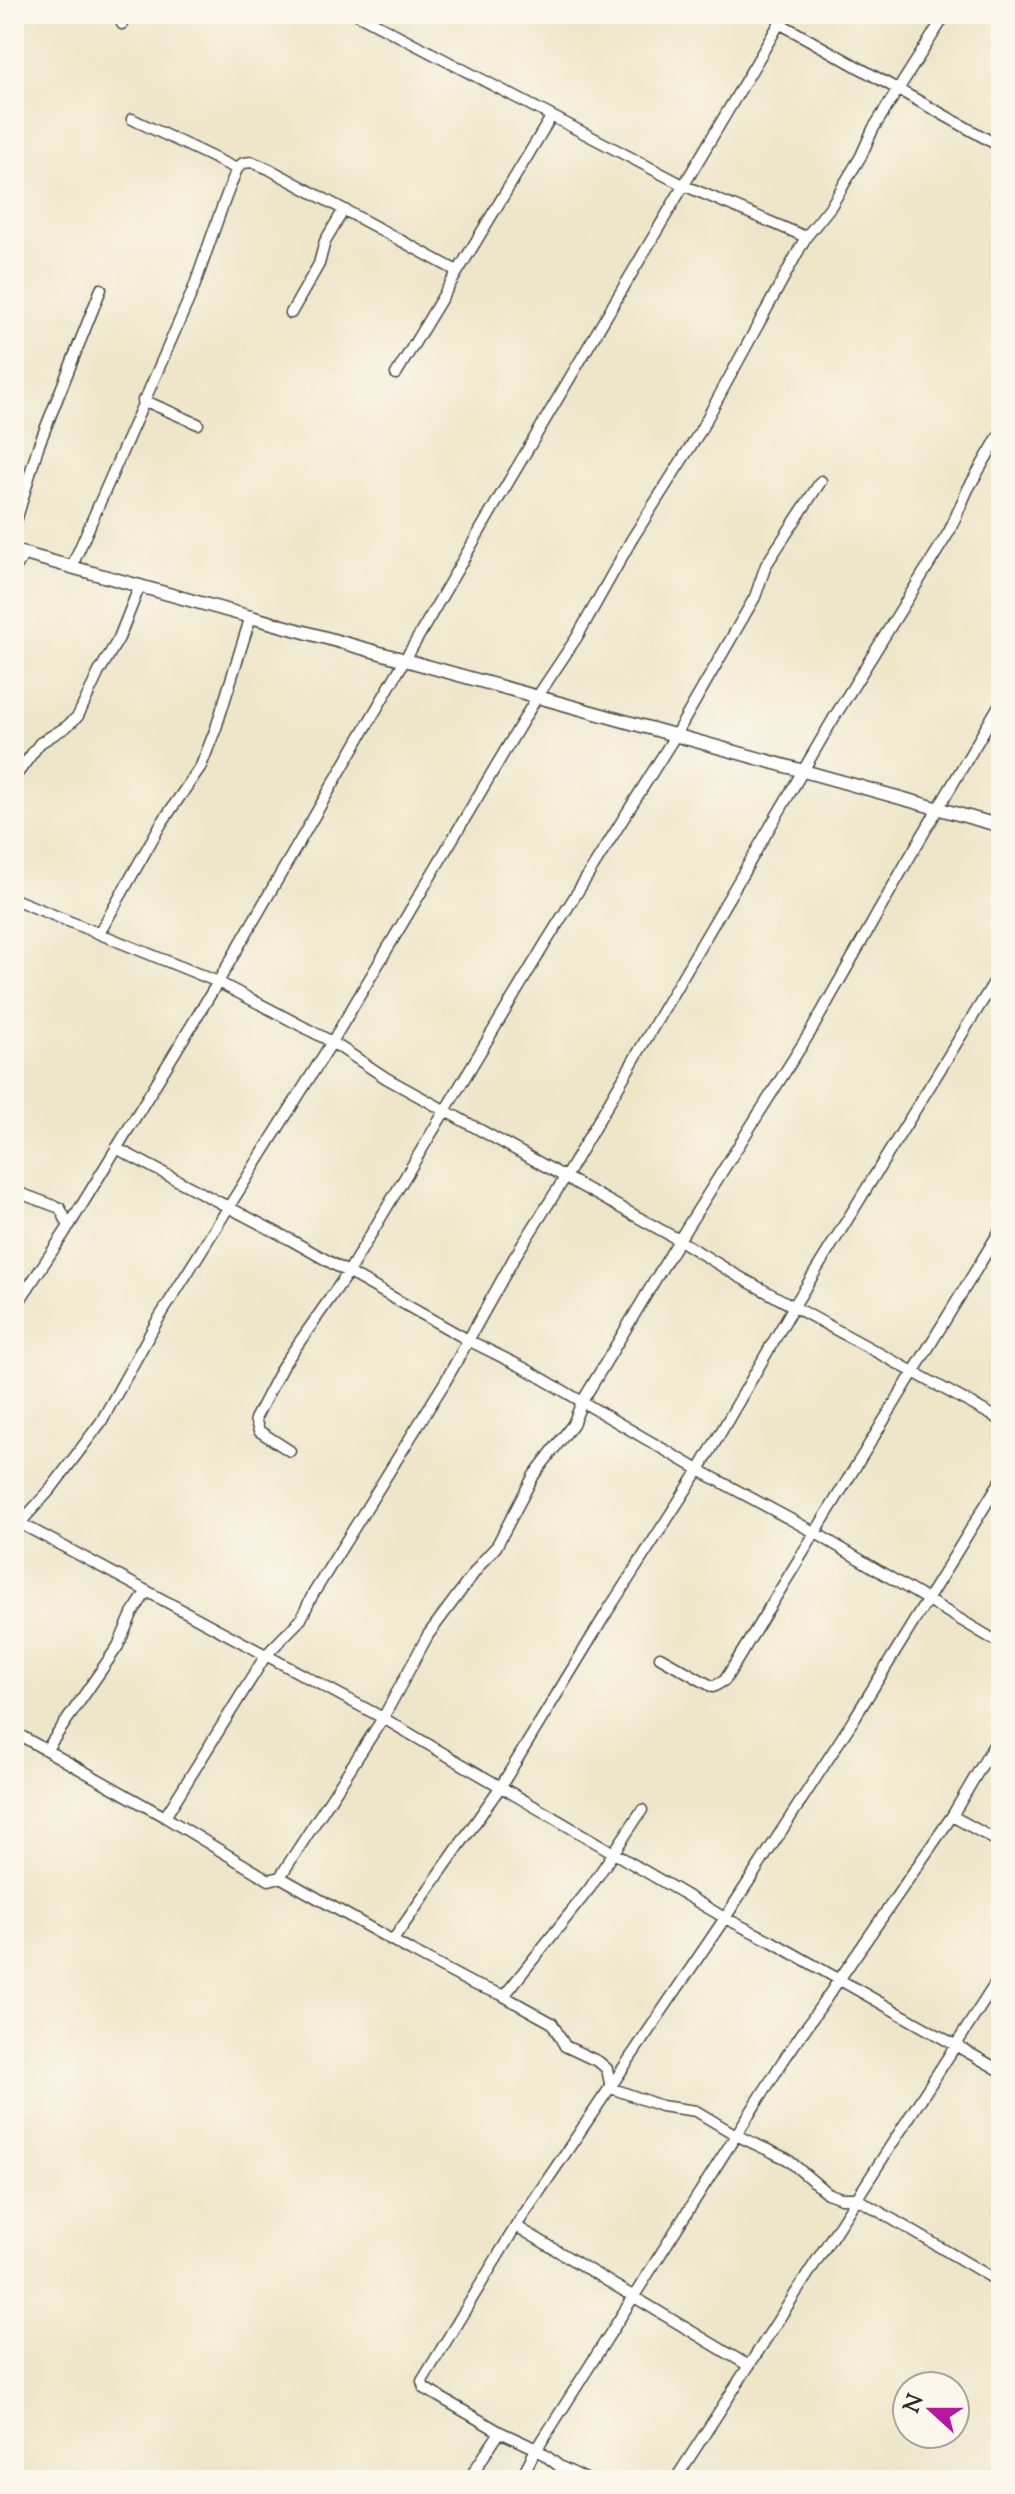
<svg xmlns="http://www.w3.org/2000/svg" width="1015" height="2494" viewBox="0 0 1015 2494" font-family="'Sorts Mill Goudy',serif">
<style>
.lines{fill:none;stroke-linecap:round;stroke-linejoin:round}
.minor-casing{stroke:#484743;stroke-width:13}
.tertiary-casing{stroke:#484743;stroke-width:15}
.minor{stroke:#fff;stroke-width:10}
.tertiary{stroke:#fff;stroke-width:12}
</style>
<rect width="100%" height="100%" fill="#fbf7ec"/>
<filter id="ink" filterUnits="userSpaceOnUse"><feTurbulence type="fractalNoise" baseFrequency=".0125" numOctaves="2"/><feDisplacementMap in="SourceGraphic" scale="16" xChannelSelector="R" yChannelSelector="G"/><feConvolveMatrix kernelMatrix="1 2 1 2 8 2 1 2 1" color-interpolation-filters="sRGB"/></filter>
<filter id="wash" filterUnits="userSpaceOnUse"><feTurbulence type="fractalNoise" baseFrequency=".006" numOctaves="4" result="noise"/><feDisplacementMap in="SourceGraphic" scale="32" xChannelSelector="R" yChannelSelector="G"/><feGaussianBlur stdDeviation="1.8" result="paint"/><feColorMatrix in="noise" values="0 0 0 0 0 0 0 0 0 0 0 0 0 0 0 0 0 1.4 0 .05"/><feComposite in="paint" operator="in"/></filter>
<g filter="url(#wash)">
<rect width="100%" height="100%" fill="#eee6c9"/>
</g>
<g filter="url(#ink)">
<g class="lines">
<defs>
<path id="minor" d="M357,14l326,171 123,52
M779,23l222,124
M122,24l6,-10
M132,119l105,50
M14,239l2,-3
M291,313l28,-49 6,-23 18,-30
M396,374l155,-257
M143,400l55,24
M14,528l24,-81 63,-158
M72,566l121,-276c15,-41 27,-81 44,-121l6,-6 9,-1 17,7 188,102
M14,570l10,-16
M14,778l26,-35 26,-16 12,-11 21,-44 20,-34 21,-53
M14,899l204,83 114,60 54,36 293,162 57,35 265,145
M100,932l61,-108 40,-58 15,-38 35,-112
M116,1148l173,91 179,101 58,29 173,101 115,62 187,112
M14,1191l46,17 9,18
M14,1285l15,2
M14,1309l55,-83 149,-244 278,-479 289,-489
M290,1451l-31,-20 -4,-12 27,-52 65,-93 198,-330 130,-208 80,-139 11,-32 55,-84
M16,1521l367,197 342,200 46,23 230,130
M14,1534l6,-11 30,-33 51,-68 55,-99 176,-281 205,-345 40,-60 55,-98 67,-106 107,-196 25,-31 30,-50 12,-27 73,-115
M660,1657l53,30 12,-7 276,-451
M14,1732l151,85 104,63 11,-3 103,-159 45,-83 55,-74 13,-14 38,-72 39,-51 9,-22 97,-162 132,-209 94,-166 96,-163
M47,1749l71,-103 14,-32 15,-23
M952,1816l49,27
M165,1817l101,-162 35,-36 12,-25 132,-212 69,-124 52,-82 269,-460 114,-184 19,-43 33,-57
M280,1877l131,74 62,33 27,10 52,29 13,23 34,16 8,7 4,19 50,18 35,5 40,24 51,24 40,34 14,5h15l145,85
M393,1940l108,-154 106,-174 92,-142 95,-164 207,-335
M504,1996l86,-108 52,-78
M516,2226l233,140
M537,2449l246,-388 169,-245 49,-83
M468,2480l32,-48
M520,2480l16,-31
M588,2480l-29,-14 -22,-17 -37,-17 -76,-44 -2,-7 94,-155 209,-308 129,-199 147,-239
M675,2480l326,-505"/>
<path id="tertiary" d="M14,551l987,275"/>
</defs>
<use href="#minor" class="minor-casing"/>
<use href="#tertiary" class="tertiary-casing"/>
<use href="#minor" class="minor"/>
<use href="#tertiary" class="tertiary"/>
</g>
</g>
<rect width="1015" height="2494" fill="none" stroke="#fbf7ec" stroke-width="48"/>
<g transform="translate(931 2410) rotate(291)"><circle r="38" fill="#fbf7ec" stroke="#a8a59f" stroke-width="2"/>
<path d="M0-6L14 30L0 20L-14 30Z" fill="#b5179e"/>
<text y="-12" font-size="22" font-weight="bold" text-anchor="middle" fill="#2b2b2b">N</text>
</g>
</svg>
